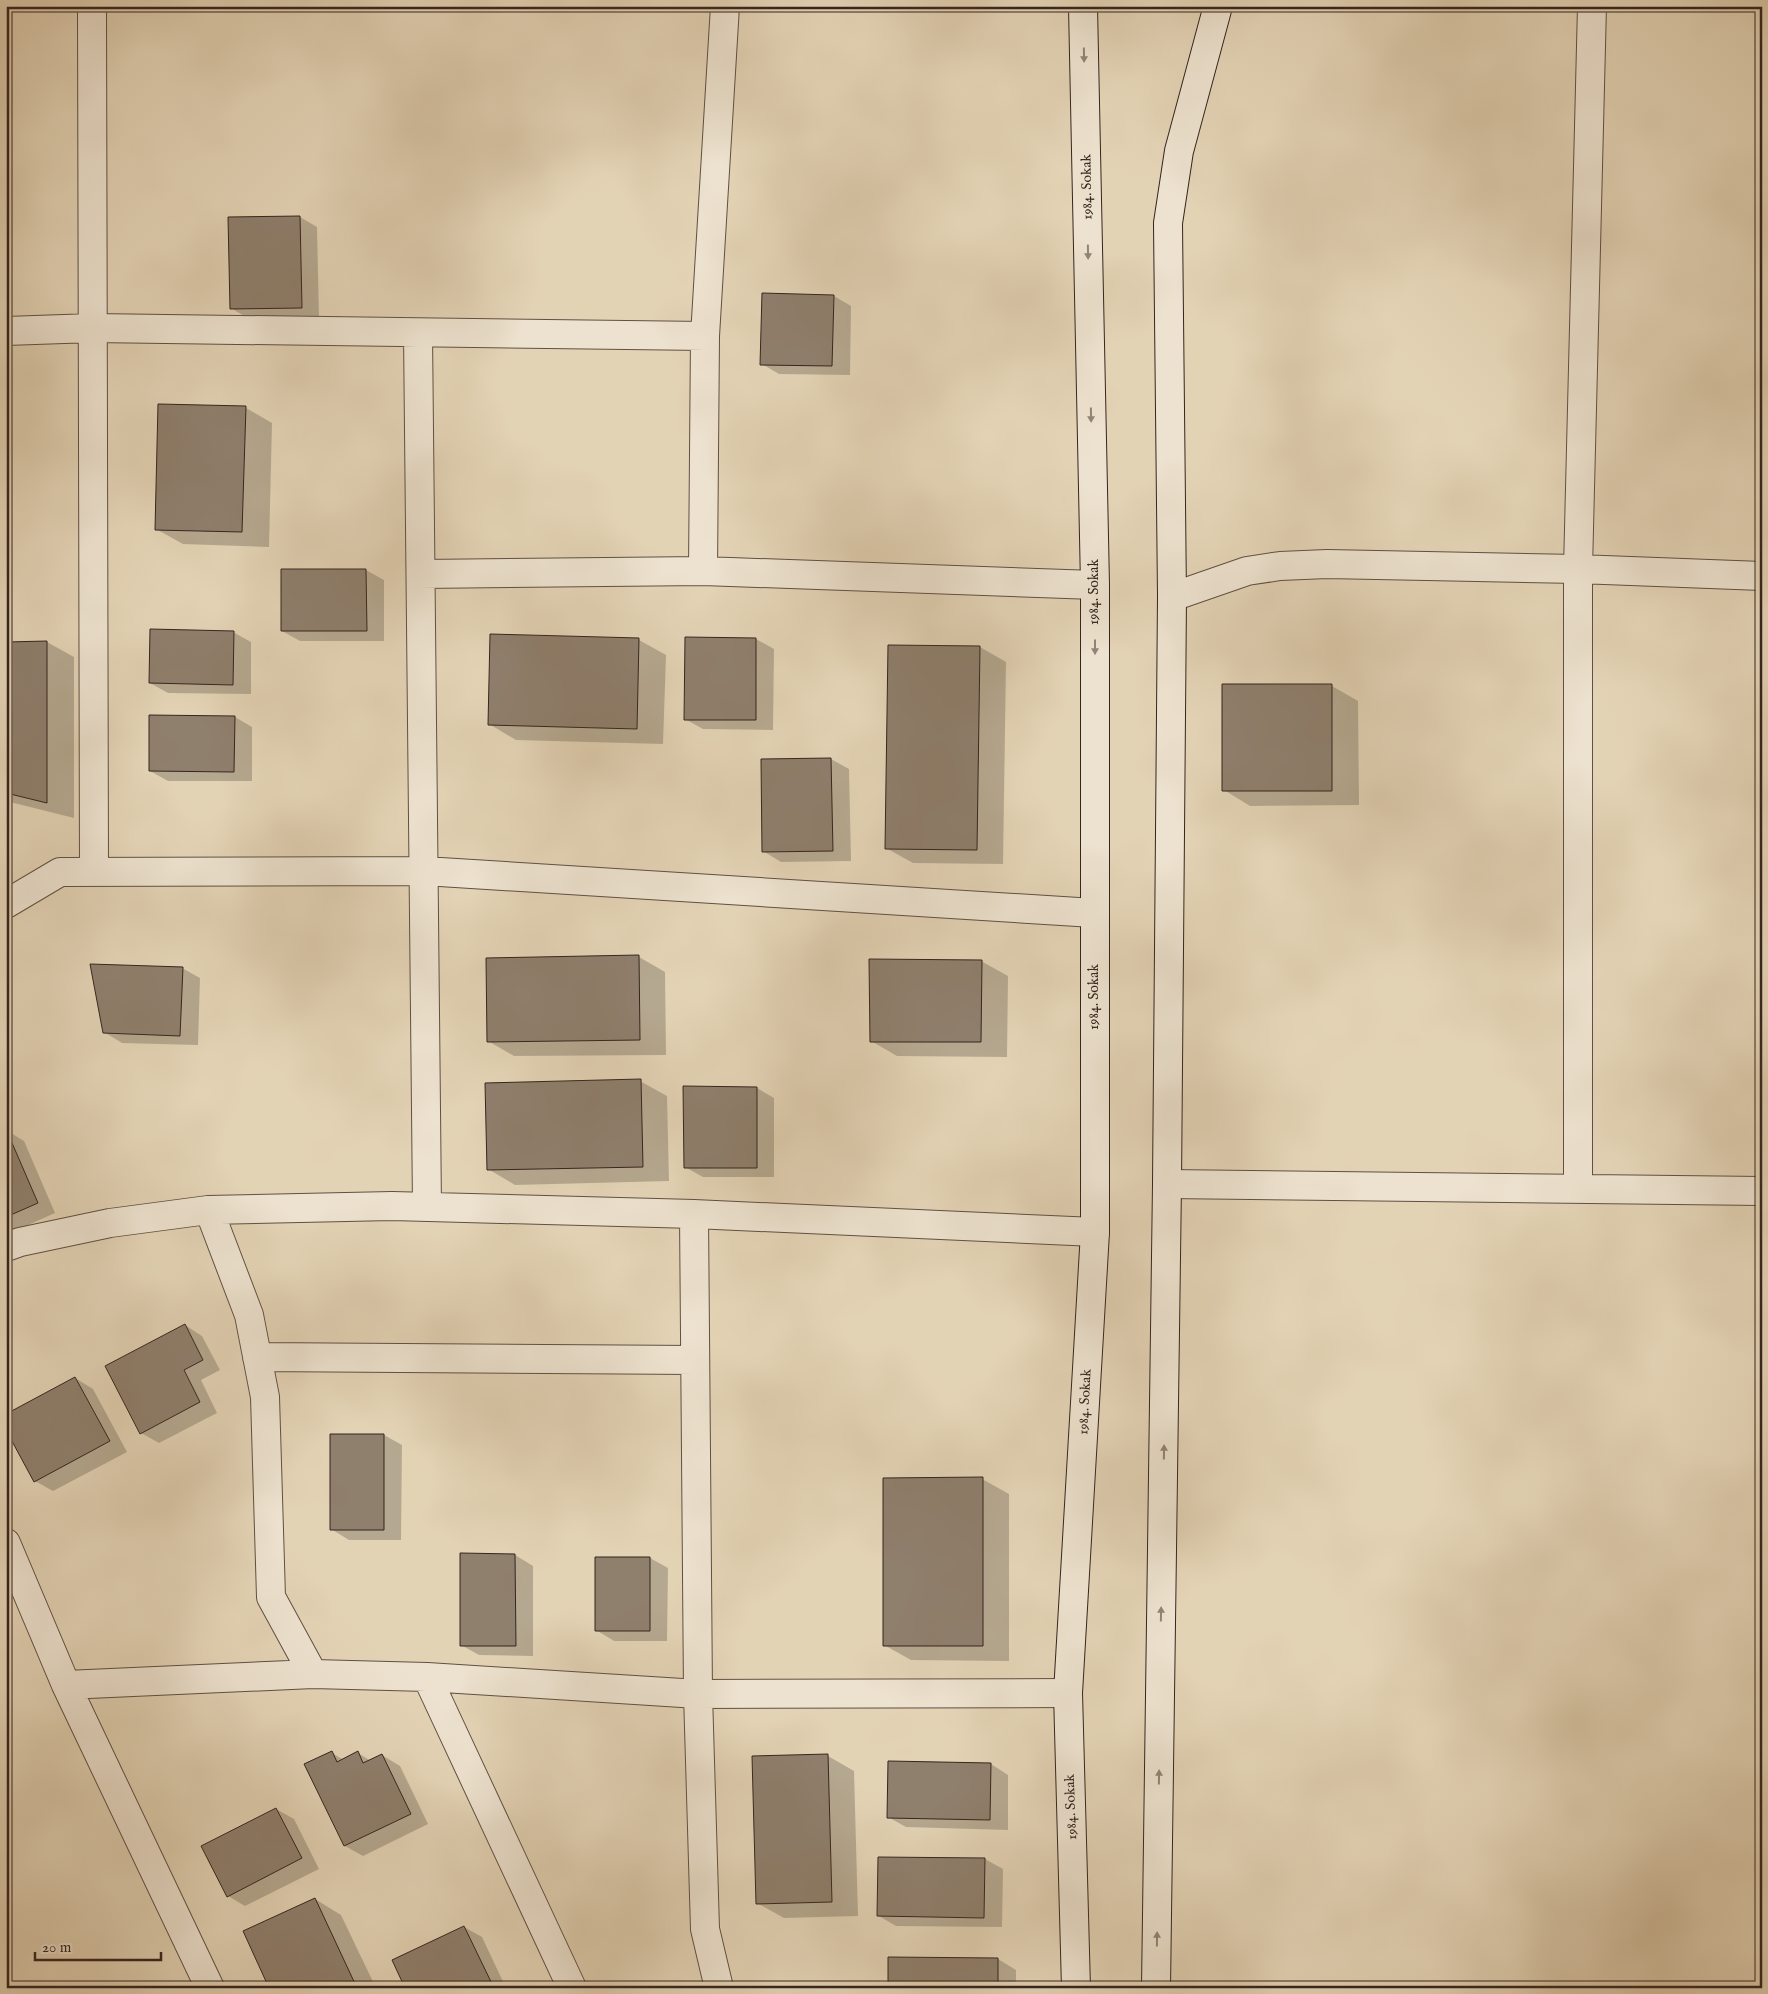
<svg xmlns="http://www.w3.org/2000/svg" width="1768" height="1994" viewBox="0 0 1768 1994" font-family="'IM FELL English',serif">
<style>
.shadow{fill:#0003}
.building{fill:#8f7f6d;stroke:#35251f}
.lines{fill:none;stroke-linecap:round;stroke-linejoin:round}
.street-casing{stroke:#605044;stroke-width:30}
.secondary-casing{stroke:#35251f;stroke-width:30}
.street{stroke:#ede2cf;stroke-width:28}
.secondary{stroke:#ede2cf;stroke-width:28}
.oneway{fill:#918477}
.labels{text-anchor:middle;dominant-baseline:central;stroke-width:4.5;stroke-linejoin:round;paint-order:stroke}
.street-label{font-size:14px;fill:#35251f;stroke:#ede2cf}
</style>
<rect width="100%" height="100%" fill="#e3d3b5"/>
<filter id="stains"><feTurbulence type="fractalNoise" baseFrequency=".004" numOctaves="4"/><feColorMatrix values="0 0 0 0 .2 0 0 0 0 .09 0 0 0 0 .02 0 0 0 .5 -.17"/></filter>
<radialGradient id="worn" r=".72"><stop offset=".6" stop-color="#630" stop-opacity="0"/><stop offset="1" stop-color="#630" stop-opacity=".3"/></radialGradient>
<path class="shadow" d="M300,217l17,10 2,91 -70,1 -18,-11z
M834,296l17,10 -1,69 -71,-1 -17,-10z
M246,408l26,15 -3,124 -86,-3 -27,-15z
M282,570h84l18,10v61h-84l-18,-10z
M233,632l18,10v52l-83,-1 -18,-10z
M492,636l147,4 27,15 -3,89 -147,-4 -27,-16z
M686,638l70,1 18,10 -1,81 -70,-1 -18,-10z
M47,642l27,15v161l-68,-17v-158z
M980,647l26,15 -3,202 -90,-1 -27,-15z
M1332,686l26,15 1,104 -109,1 -26,-16z
M235,717l17,10v54h-84l-18,-10z
M831,759l18,10 2,92 -70,1 -18,-11 -1,-91z
M639,957l26,15 1,83 -152,1 -26,-15z
M981,961l27,15 -1,81 -110,-1 -26,-15z
M182,968l18,10 -2,67 -76,-2 -18,-11z
M640,1081l27,15 2,85 -154,4 -27,-16z
M757,1088l17,10v79h-71l-18,-10z
M6,1100l5,9 -5,2z
M6,1130l18,11 31,72 -49,22z
M185,1325l17,11 18,34 -19,10 16,33 -58,30 -18,-10z
M75,1378l18,11 34,63 -74,39 -18,-10z
M384,1435l18,10 -1,95h-52l-18,-11z
M982,1479l27,15v167l-98,-1 -27,-15z
M515,1555l18,11v90l-54,-1 -18,-10z
M650,1558l18,10 -1,73h-53l-18,-11z
M332,1753l12,7 14,-7 13,8 11,-6 18,11 28,58 -65,32 -18,-10z
M828,1756l26,15 4,145 -74,2 -27,-15z
M991,1764l17,11v55l-102,-3 -18,-10z
M276,1809l18,10 25,50 -74,37 -17,-10z
M985,1859l18,10 -1,58 -106,-1 -17,-10z
M315,1899l26,16 35,73h-105z
M464,1927l18,10 24,51h-99z
M889,1958l109,1 18,11v18h-127z"/>
<path class="building" d="M300,216l2,92 -72,1 -2,-92z
M762,293l72,2 -2,71 -72,-1z
M158,404l88,2 -4,126 -87,-2z
M281,569h85l1,62h-86z
M150,629l84,2 -1,54 -84,-2z
M490,634l149,4 -2,91 -149,-4z
M685,637l71,1v82h-72z
M47,641v162l-41,-10v-151z
M888,645l92,1 -3,204 -92,-1z
M1222,684h110v107h-110z
M149,715l86,1 -1,56 -85,-1z
M831,758l2,93 -71,1 -1,-93z
M639,955l1,85 -153,2 -1,-84z
M869,959l113,1 -1,82h-111z
M90,964l93,3 -3,69 -77,-3z
M641,1079l2,88 -156,3 -2,-87z
M683,1086l74,1v81h-73z
M6,1129l32,74 -32,14z
M185,1324l18,36 -19,10 16,32 -60,32 -35,-68z
M75,1377l35,64 -76,41 -28,-52v-16z
M330,1434h54v96h-54z
M983,1477v169h-100v-168z
M460,1553l55,1 1,92h-56z
M595,1557h55v74h-55z
M332,1751l5,11 21,-11 5,12 19,-9 29,60 -67,32 -40,-82z
M828,1754l4,148 -76,2 -4,-148z
M888,1761l103,2 -1,57 -103,-2z
M276,1808l26,50 -75,39 -26,-51z
M878,1857l107,1 -1,60 -107,-2z
M315,1898l42,90h-88l-26,-57z
M464,1926l30,62h-89l-13,-28z
M888,1957l110,1v30h-110z"/>
<g class="lines">
<defs>
<path id="street" d="M92,6l2,866
M6,331l87,-3 612,8
M418,333l9,874
M703,571l2,-235 20,-330
M421,574l282,-3 392,14
M1172,597l75,-26 33,-5 47,-2 251,5 184,7
M6,904l54,-32 364,-1 670,42
M1167,1184l595,7
M1578,1189v-620l14,-563
M209,1210l40,105 16,82 6,200 42,77
M694,1214l4,480 7,235 14,59
M6,1247l14,-5 90,-19 98,-13 184,-4 302,8 401,18
M257,1357l438,3
M6,1543l60,142 144,303
M427,1677l145,311
M66,1685l247,-11 114,3 271,17 370,-1"/>
<path id="secondary" d="M1076,1988l-8,-295 27,-461v-647l-12,-579
M1156,1988l11,-804 5,-587 -4,-374 11,-72 39,-145"/>
</defs>
<use href="#street" class="street-casing"/>
<use href="#secondary" class="secondary-casing"/>
<use href="#street" class="street"/>
<use href="#secondary" class="secondary"/>
</g>
<defs><path id="oneway-solid" d="M-6-.8H1V-3.2L6.5 0L1 3.2V.8H-6Z" transform="scale(1.25)"/></defs>
<g class="oneway">
<use href="#oneway-solid" transform="translate(1084 55) rotate(89)"/>
<use href="#oneway-solid" transform="translate(1088 252) rotate(89)"/>
<use href="#oneway-solid" transform="translate(1091 415) rotate(89)"/>
<use href="#oneway-solid" transform="translate(1095 647) rotate(90)"/>
<use href="#oneway-solid" transform="translate(1164 1452) rotate(-89)"/>
<use href="#oneway-solid" transform="translate(1161 1614) rotate(-89)"/>
<use href="#oneway-solid" transform="translate(1159 1777) rotate(-89)"/>
<use href="#oneway-solid" transform="translate(1157 1939) rotate(-89)"/>
</g>
<g class="labels">
<g class="street-label">
<text transform="translate(1087 187) rotate(-91)">1984. Sokak</text>
<text transform="translate(1094 592) rotate(-90)">1984. Sokak</text>
<text transform="translate(1094 997) rotate(-90)">1984. Sokak</text>
<text transform="translate(1085 1402) rotate(-87)">1984. Sokak</text>
<text transform="translate(1071 1807) rotate(-92)">1984. Sokak</text>
</g>
</g>
<rect width="1768" height="1994" fill="none" stroke="#e3d3b5" stroke-width="25"/>
<rect x="8" y="8" width="1753" height="1979" fill="none" stroke="#35251f" stroke-width="2.5"/>
<rect x="12" y="12" width="1743" height="1969" fill="none" stroke="#35251f"/>
<path d="M35 1952v8h126v-8" fill="none" stroke="#35251f" stroke-width="2.5"/>
<text x="42" y="1952" font-size="15" fill="#35251f" stroke="#ede2cf" stroke-width="4" paint-order="stroke">20 m</text>
<rect width="100%" height="100%" filter="url(#stains)"/>
<rect width="100%" height="100%" fill="url(#worn)"/>
</svg>
